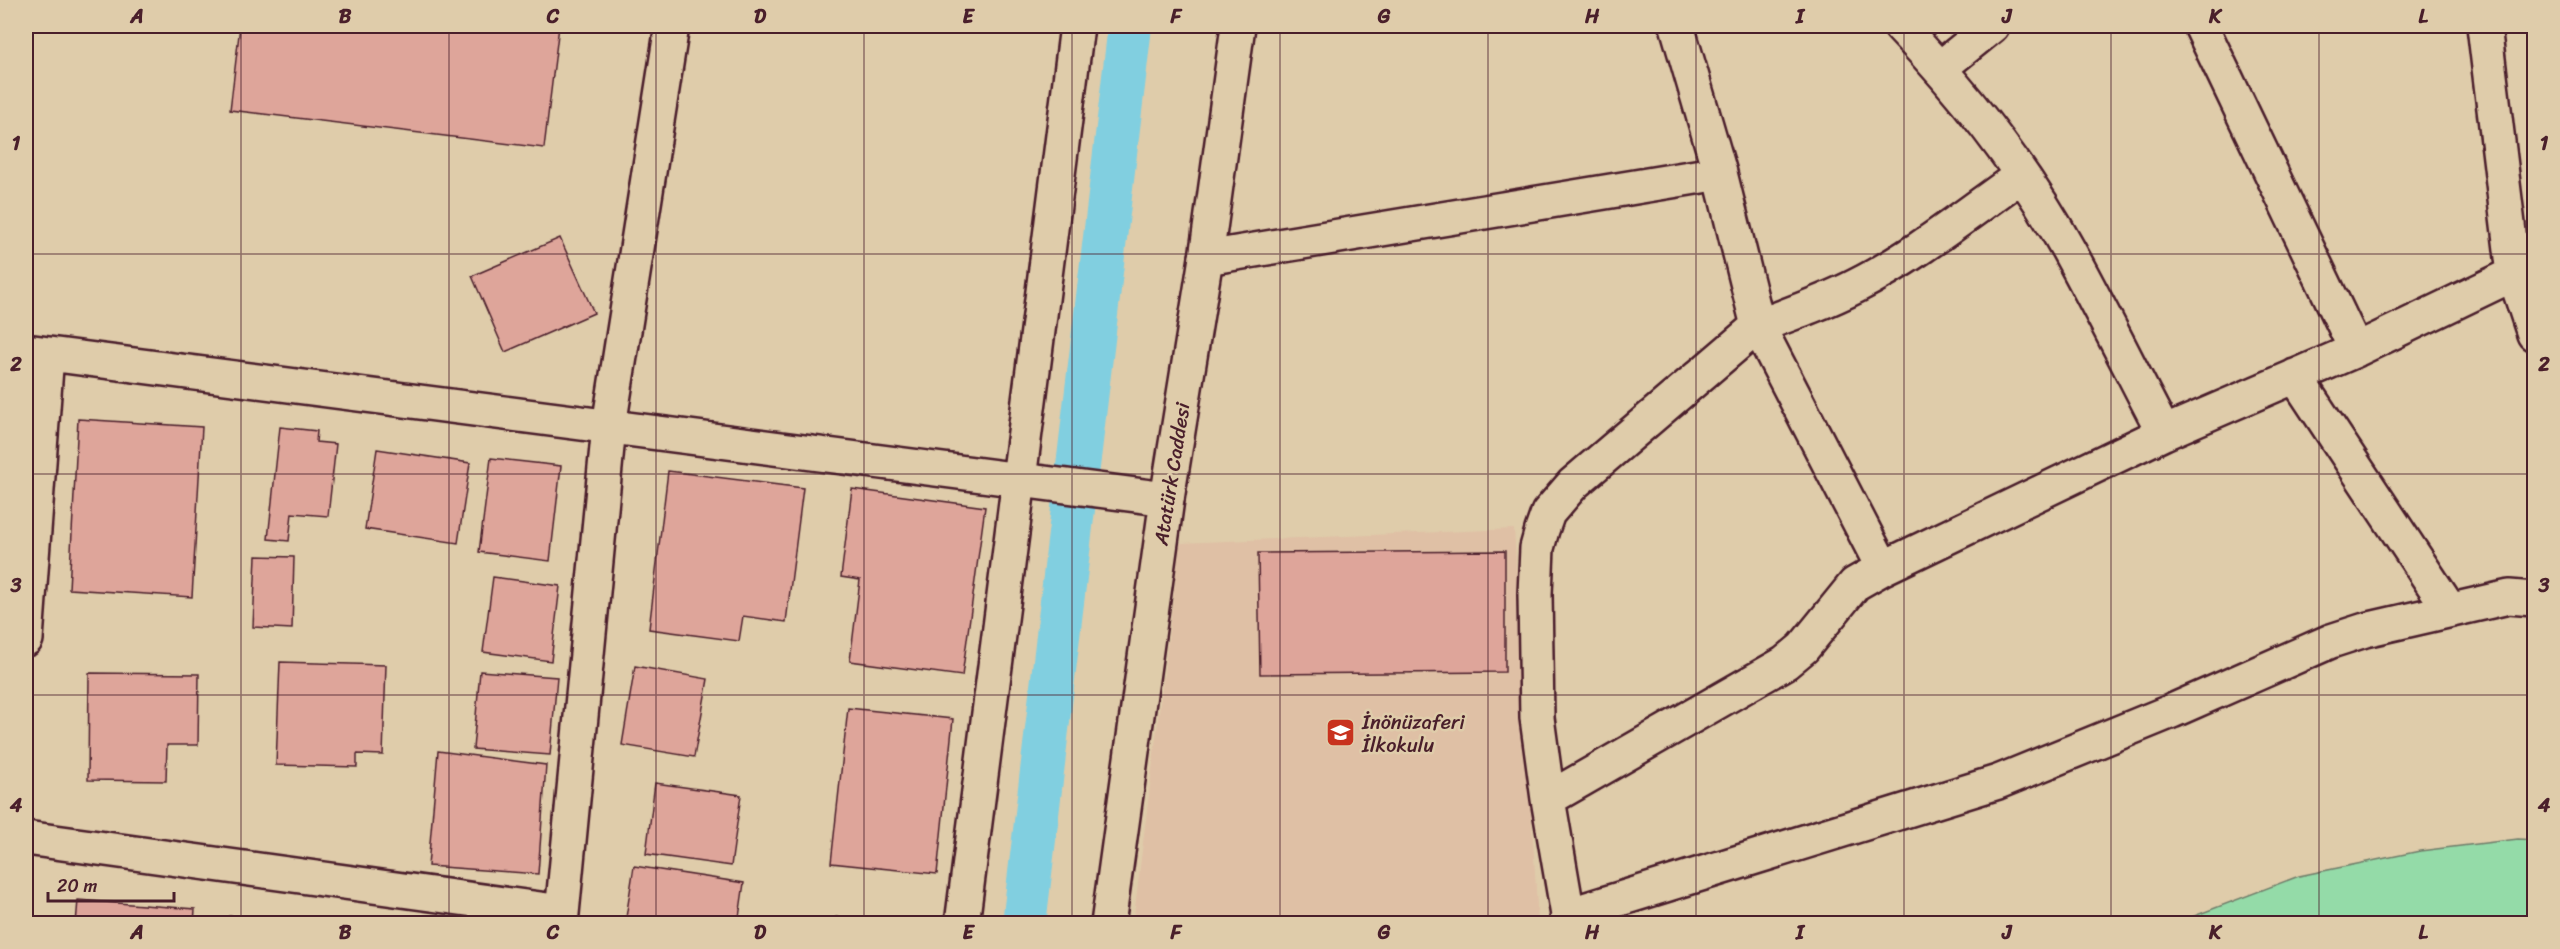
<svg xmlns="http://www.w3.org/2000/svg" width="2560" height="949" viewBox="0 0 2560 949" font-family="Sriracha,sans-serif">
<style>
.built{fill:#dfc0a5}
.green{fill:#94dba8;stroke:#6f7d6a;stroke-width:1.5}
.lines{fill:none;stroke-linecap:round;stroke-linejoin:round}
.canal{stroke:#81cfe0;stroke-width:44}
.building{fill:#dea59a;stroke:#4a1f2b;stroke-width:1.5}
.street-casing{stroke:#4a1f2b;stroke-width:38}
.secondary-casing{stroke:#4a1f2b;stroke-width:38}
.street{stroke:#dfccaa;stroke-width:33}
.secondary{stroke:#dfccaa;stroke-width:33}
.grid{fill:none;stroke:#4a1f2b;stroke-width:1.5;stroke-opacity:0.55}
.labels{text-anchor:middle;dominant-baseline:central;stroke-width:5;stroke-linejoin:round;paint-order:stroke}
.street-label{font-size:20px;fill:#4a1f2b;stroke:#dfccaa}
.poi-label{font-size:20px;fill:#4a1f2b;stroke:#dfccaa;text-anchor:start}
.neatline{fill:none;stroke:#4a1f2b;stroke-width:2}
.grid-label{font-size:20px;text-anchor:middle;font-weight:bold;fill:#4a1f2b}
</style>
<rect width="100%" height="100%" fill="#dfccaa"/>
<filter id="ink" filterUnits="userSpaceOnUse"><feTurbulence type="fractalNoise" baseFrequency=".0167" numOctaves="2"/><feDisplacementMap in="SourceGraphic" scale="12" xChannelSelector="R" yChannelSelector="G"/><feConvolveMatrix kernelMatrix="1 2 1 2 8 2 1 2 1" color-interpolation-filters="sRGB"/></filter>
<g filter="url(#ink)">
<path class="built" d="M1514,529l24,394 -405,1 47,-381z"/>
<path class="green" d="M2518,839l16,1v83h-358l123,-47 121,-25z"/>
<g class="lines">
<path class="canal" d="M1024,924l106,-898"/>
</g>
<path class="building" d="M240,26h319l-15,122 -314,-38z
M560,238l34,75 -89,39 -33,-76z
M78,419l124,8 -10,170 -123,-8z
M280,427l37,4 -1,11 20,2 -8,72 -36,-3 -3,28 -21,-2z
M377,449l93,14 -12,80 -93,-14z
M491,458l70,8 -11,95 -71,-9z
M668,471l135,17 -17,134 -43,-6 -4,25 -90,-12z
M852,489l133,18 -23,169 -112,-15 10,-81 -19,-3z
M1505,551v121l-245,2 -2,-121z
M256,556l38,1 -2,72 -39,-2z
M493,577l67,9 -9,75 -68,-9z
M280,662l106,3 -3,90 -26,-1v13l-81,-2z
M635,666l73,13 -14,78 -72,-12z
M480,671l77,6 -7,78 -77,-6z
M89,673l110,1 -1,71h-31l-1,36 -78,-1z
M848,708l105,11 -16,155 -106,-11z
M438,751l108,14 -8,109 -110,-8z
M655,783l86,12 -10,71 -85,-12z
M634,866l110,17 -6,41h-113z
M78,900l117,9 -1,15h-118z
M229,916l89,8h-90z
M415,917l83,7h-84z
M836,917l42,7h-43z"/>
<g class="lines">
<defs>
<path id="street" d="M1677,26l43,147 38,153 125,242
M1900,26c64,67 124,143 169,225 33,60 63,121 95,182
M2201,26l155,324
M2484,26l30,248 20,60
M1940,68l52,-42
M1206,258l514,-85
M26,351l1141,148
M2295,376l155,234
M26,639l21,-285
M1548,799l237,-136 18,-15 52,-64 28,-16 281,-135 192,-83 158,-76 20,-2
M26,838l536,74
M1568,915l430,-133 174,-71 159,-70 34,-11 144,-33 25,2
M561,924l48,-498 63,-400
M962,924l115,-898
M1566,924l2,-9 -20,-116 -11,-81 -2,-124 2,-46 5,-18 6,-17 25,-29 185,-158c33,-12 67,-24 98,-40 59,-30 112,-73 166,-111"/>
<path id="secondary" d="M1108,924l59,-425 39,-241 32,-232"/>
</defs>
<use href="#street" class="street-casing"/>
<use href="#secondary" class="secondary-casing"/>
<use href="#street" class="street"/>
<use href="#secondary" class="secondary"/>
</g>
</g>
<path class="grid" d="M241,26v898M449,26v898M656,26v898M864,26v898M1072,26v898M1280,26v898M1488,26v898M1696,26v898M1904,26v898M2111,26v898M2319,26v898M26,254h2508M26,474h2508M26,695h2508"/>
<defs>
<symbol id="school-square" viewBox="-11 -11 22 22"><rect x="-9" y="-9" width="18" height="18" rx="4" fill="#c8321e" stroke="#dfccaa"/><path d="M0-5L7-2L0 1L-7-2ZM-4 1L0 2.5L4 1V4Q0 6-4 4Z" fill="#fff"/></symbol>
</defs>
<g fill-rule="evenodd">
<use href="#school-square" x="1324" y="716" width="33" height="33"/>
</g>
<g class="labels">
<g class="street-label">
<text transform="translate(1172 474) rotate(-81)">Atatürk Caddesi</text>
</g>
<g class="poi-label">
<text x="1362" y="722">İnönüzaferi<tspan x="1362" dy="23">İlkokulu</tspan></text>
</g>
</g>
<rect width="2560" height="949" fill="none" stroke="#dfccaa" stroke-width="66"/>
<path d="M48 892v9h126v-9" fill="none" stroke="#4a1f2b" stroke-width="3"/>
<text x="57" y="892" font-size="18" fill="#4a1f2b" stroke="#dfccaa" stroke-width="4.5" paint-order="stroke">20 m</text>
<rect x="33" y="33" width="2494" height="883" class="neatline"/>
<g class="grid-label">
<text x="137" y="23">A</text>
<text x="345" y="23">B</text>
<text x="553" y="23">C</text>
<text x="760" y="23">D</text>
<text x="968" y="23">E</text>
<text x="1176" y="23">F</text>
<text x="1384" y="23">G</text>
<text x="1592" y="23">H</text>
<text x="1800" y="23">I</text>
<text x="2007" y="23">J</text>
<text x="2215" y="23">K</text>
<text x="2423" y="23">L</text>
<text x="16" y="150">1</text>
<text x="2544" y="150">1</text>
<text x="16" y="371">2</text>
<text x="2544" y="371">2</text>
<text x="16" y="592">3</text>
<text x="2544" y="592">3</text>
<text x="16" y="812">4</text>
<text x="2544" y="812">4</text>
<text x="137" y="939">A</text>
<text x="345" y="939">B</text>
<text x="553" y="939">C</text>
<text x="760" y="939">D</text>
<text x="968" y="939">E</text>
<text x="1176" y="939">F</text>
<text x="1384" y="939">G</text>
<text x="1592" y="939">H</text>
<text x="1800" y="939">I</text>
<text x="2007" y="939">J</text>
<text x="2215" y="939">K</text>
<text x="2423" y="939">L</text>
</g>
</svg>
